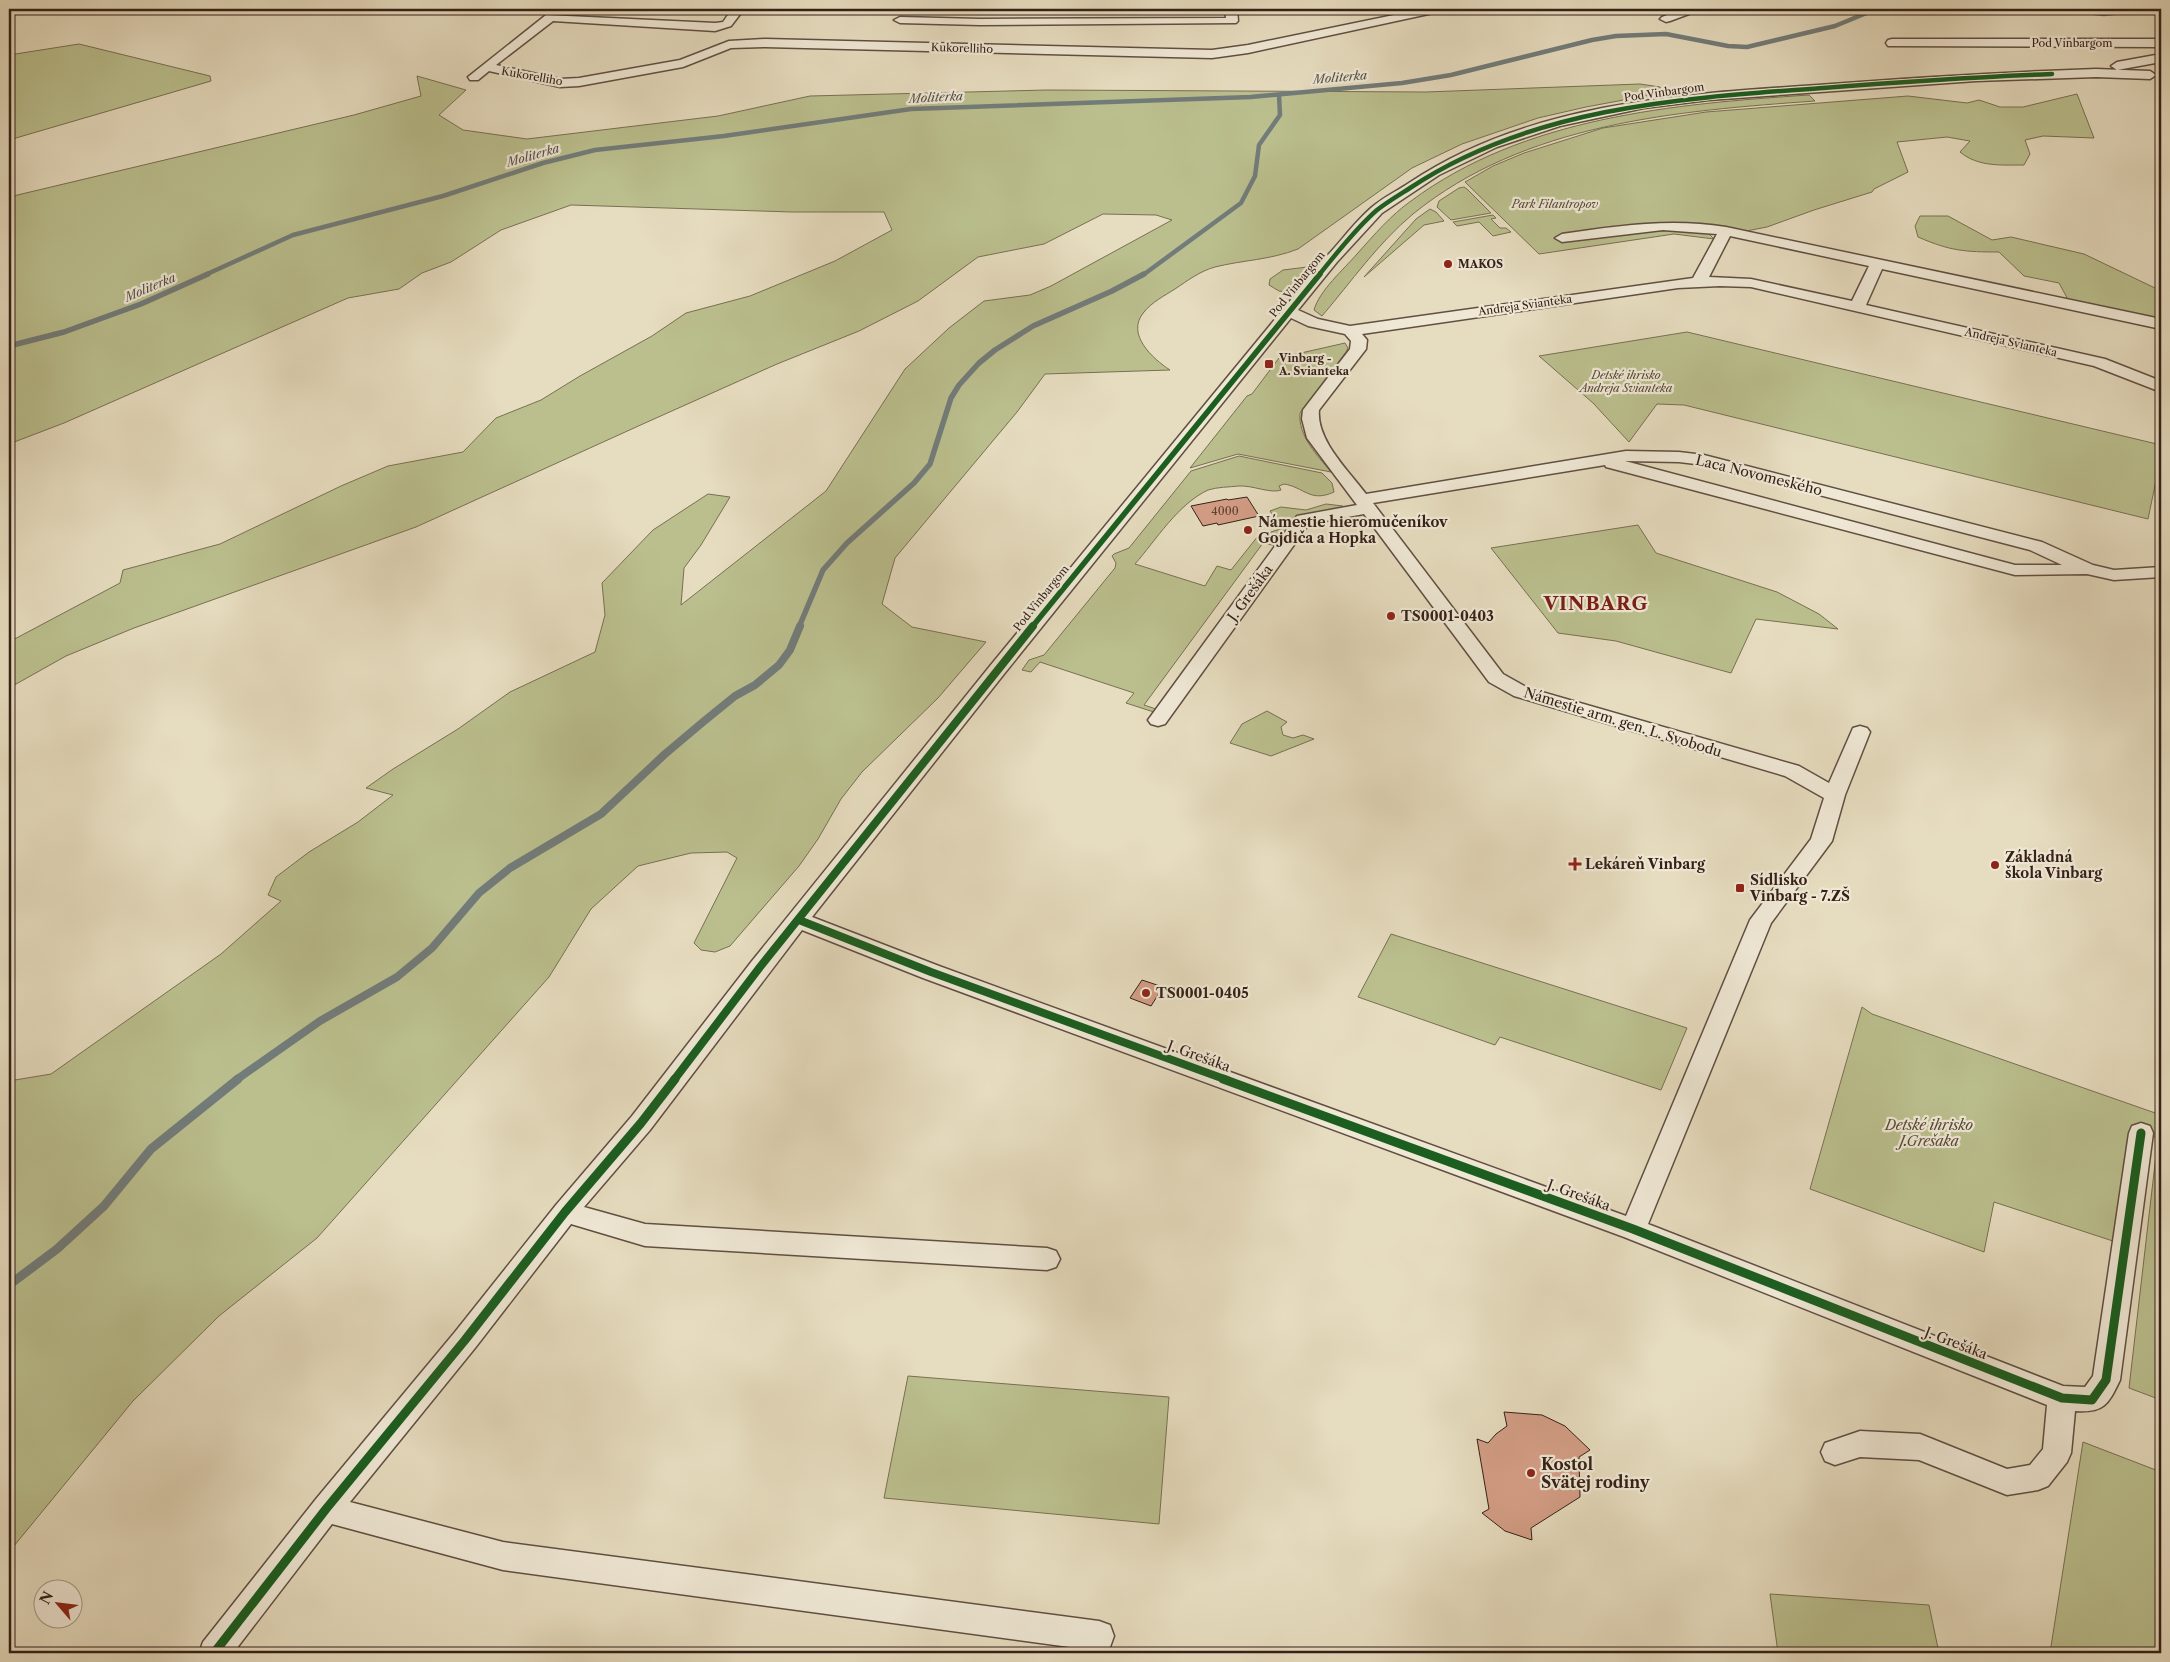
<svg xmlns="http://www.w3.org/2000/svg" width="2170" height="1662" viewBox="0 0 2170 1662" font-family="'Libre Caslon Text',serif">
<style>
.green{fill:#bbbf8e;stroke:#787053}
.lines{fill:none;stroke-linecap:round;stroke-linejoin:round}
.stream-far3{stroke:#727c7a;stroke-width:4.5}
.stream-far2{stroke:#727c7a;stroke-width:5.5}
.stream-far1{stroke:#727c7a;stroke-width:8}
.stream{stroke:#727c7a;stroke-width:9}
.building{fill:#d49e86;stroke:#352018}
.street-casing{stroke:#614f42;stroke-width:3}
.street{fill:#efe8d5;fill-rule:evenodd}
.cycleway-far3-casing{stroke:#efe8d5;stroke-width:6}
.cycleway-far2-casing{stroke:#efe8d5;stroke-width:8}
.cycleway-far1-casing{stroke:#efe8d5;stroke-width:11}
.cycleway-casing{stroke:#efe8d5;stroke-width:12}
.cycleway-far3{stroke:#1b5e20;stroke-width:4.5}
.cycleway-far2{stroke:#1b5e20;stroke-width:5.5}
.cycleway-far1{stroke:#1b5e20;stroke-width:8}
.cycleway{stroke:#1b5e20;stroke-width:9}
.poi-dot{fill:#8f2418;stroke:#efe8d5;stroke-width:2}
.labels{text-anchor:middle;dominant-baseline:central;stroke-width:4.5;stroke-linejoin:round;paint-order:stroke}
.far-street-label{font-size:11px;fill:#352018;stroke:#efe8d5}
.far-park-label{font-size:11px;font-style:italic;fill:#564836;stroke:#efe8d5}
.far-poi-label{font-size:11px;font-weight:bold;fill:#352018;stroke:#efe8d5;text-anchor:start}
.number-label{font-size:11px;fill:#5d4034}
.far-water-label{font-size:12px;font-style:italic;fill:#534e49;stroke:#efe8d5}
.street-label{font-size:14px;fill:#352018;stroke:#efe8d5}
.poi-label{font-size:14px;font-weight:bold;fill:#352018;stroke:#efe8d5;text-anchor:start}
.park-label{font-size:14px;font-style:italic;fill:#564836;stroke:#efe8d5}
.near-poi-label{font-size:16px;font-weight:bold;fill:#352018;stroke:#efe8d5;text-anchor:start}
.district-label{font-size:19px;font-weight:bold;letter-spacing:1px;fill:#7a1f14;stroke:#efe8d5}
</style>
<rect width="100%" height="100%" fill="#e6dcbf"/>
<filter id="stains"><feTurbulence type="fractalNoise" baseFrequency=".004" numOctaves="4"/><feColorMatrix values="0 0 0 0 .2 0 0 0 0 .09 0 0 0 0 .02 0 0 0 .5 -.17"/></filter>
<radialGradient id="worn" r=".72"><stop offset=".6" stop-color="#630" stop-opacity="0"/><stop offset="1" stop-color="#630" stop-opacity=".3"/></radialGradient>
<path class="green" d="M79,44l131,32 1,5 -202,59v-85z
M417,76l49,14 -27,25 24,15 64,9 191,-23 92,-20 237,-6 379,2 214,-8 20,3 1,3 -5,4 -70,13 -48,11 -76,26 -50,24 -114,81c-28,11 -55,11 -83,18 -15,4 -28,14 -40,22 -11,7 -23,13 -31,23 -19,22 9,47 26,58l-125,4 -28,38 -122,146 -13,46 30,23 74,15 -48,56 -76,74 -21,27 -23,40 -19,27 -69,80 -15,6 -14,-2 -7,-7 43,-85 -10,-6 -36,1 -53,13 -47,43 -42,68 -232,261 -98,78 -86,85 -124,151v-471l42,-7 170,-120 60,-53 -13,-6 8,-18 33,-25 49,-30 35,-27 -27,-7 27,-19 65,-40 52,-37 85,-40 10,-37 -3,-32 51,-53 55,-36 22,3 -29,48 -17,23 -3,37 145,-114 79,-122 44,-41 35,-27 46,-6 21,-9 121,-66 -16,-5 -53,-1 -59,30 -66,13 -60,44 -59,30 -82,33 -132,59 -229,104 -282,101 -68,28 -57,32v-46l111,-59 3,-13 97,-26 121,-58 47,-20 75,-14 33,-34 45,-18 39,-24 72,-40 34,-23 64,-17 85,-35 57,-31 -8,-18h-92l-221,-7 -70,25 -50,32 -29,11 -23,16 -51,9 -284,125 -55,21v-247l345,-82 67,-19z
M2077,94l17,44 -51,-2 -18,4 5,14 -6,11c-23,0 -46,2 -64,-13l10,-11 -23,-4 -50,5 11,30 -34,17 -2,3 -58,18 -47,17 -31,6 -29,-1 7,7 -40,-5 -135,20 -74,-72 28,-16 31,-13 79,-25 103,-16 202,-16 59,7 12,-3 21,7h23z
M1809,95l6,6c-139,10 -290,22 -402,113 -35,29 -62,68 -91,102l-8,-6c5,-19 30,-41 43,-56 17,-19 34,-39 54,-53 113,-84 263,-97 398,-106z
M1464,187l3,2 24,24 -40,7 -14,-13 2,-6 20,-13z
M1430,209l6,3 8,9 -20,4 -60,52 52,-58z
M1493,215l3,3 -5,1 9,9h6l5,4 -18,4 -14,-14 -22,4 -4,-4z
M1920,216h28l44,24 19,-3 73,17 71,34h6v36l-90,-19 -12,-22 -35,-7 -25,-24c-34,0 -49,-1 -81,-15l-3,-11z
M1307,267l-21,25 -7,-1 -10,-6 1,-6 13,-9z
M1687,332l474,113v12l-13,62 -464,-114 -27,-1 -28,38 -36,-39 -54,-47z
M1345,343l3,5 -2,4 -46,61c-2,23 17,42 31,59l-93,-18 -48,14 57,-72 5,-2 27,-36z
M1239,456l83,17 10,10 2,9c-24,11 -30,-5 -50,-8l-5,2 2,4c-10,4 -29,-5 -42,-4 -9,1 -22,1 -31,4 -30,14 -52,50 -73,74l70,22 12,-20 14,4 27,-34 32,-10 -13,20 -14,-3 -119,162 15,5 -2,3 -31,-10 8,-10 -94,-31 -9,10 -9,-2 7,-10 15,-5 71,-87 1,-5 -4,-7 2,-2 15,-6 62,-77z
M1326,504l17,2 2,4 -68,11 -7,-10 11,-4 25,3z
M1638,525l18,28 121,39 42,22 19,15 -82,-10 -25,54 -115,-32 -58,-8 -67,-85z
M1267,711l20,11 -6,5 2,8 10,3 10,-3 11,4 -43,17 -41,-13 12,-19z
M1391,934l296,94 -26,62 -161,-53 -5,8 -137,-48z
M1862,1007l10,7 289,101v285l-32,-12 29,-250 -16,-4 -17,111 -131,-43 -10,50 -174,-63z
M908,1376l261,21 -10,127 -275,-26z
M2083,1442l78,30v181h-111z
M1770,1594l159,11 10,48h-161z"/>
<g class="lines">
<path class="stream-far3" d="M2059,9l45,5 38,-4 19,2
M205,275l88,-40 150,-39 100,-33 52,-13 129,-14 187,-27 340,-12 151,-14 49,-8 141,-35 24,-4 50,-2 62,12 19,1 88,-21 34,-14 19,-3
M1143,275l98,-72 14,-27 4,-31 21,-30 -1,-20"/>
<path class="stream-far2" d="M9,346l55,-14 77,-28 67,-30
M799,627l24,-57 24,-27 67,-60 16,-19 21,-66 8,-13 20,-22 16,-13 38,-24 79,-35 32,-17"/>
<path class="stream-far1" d="M236,1080l84,-59 77,-44 35,-29 47,-55 31,-25 91,-54 64,-60 38,-32 32,-26 20,-11 24,-20 11,-15 10,-24"/>
<path class="stream" d="M9,1285l48,-36 47,-43 47,-57 87,-70"/>
</g>
<path class="building" d="M1247,497l12,19 -41,9 -1,-2 -14,3 -12,-20 36,-7 1,1z
M1142,980l21,7 -12,19 -21,-8z
M1504,1412l38,3 23,11 25,24 -11,7 1,40 -49,31 1,12 -27,-9 -23,-18 7,-4 -12,-70 11,4 8,-9 11,-8z"/>
<g class="lines">
<defs>
<path id="street" d="M732,9h12l-13,17 -16,5 -162,-10 -57,44 64,14 19,-1 101,-18 49,-19 36,-2 447,11 36,-5 175,-36h21l-6,3 -190,41 -36,5 -447,-11 -34,1 -48,19 -104,19 -19,1 -71,-16 -11,9h-8l-2,-3 78,-62 169,8 8,-1z
M1225,9h12l1,12 -2,2 -256,2 -80,-2 -6,-3 6,-3 80,2 246,-1z
M1683,9h16l-2,2 -27,10 -4,1 -6,-3 2,-2z
M1892,39h269v8l-273,-1 -2,-3 2,-3z
M2161,54v8l-44,8 -6,-4 6,-4z
M2096,69l54,2 6,4 -6,4 -54,-2 -120,4 -267,19 -65,8 -84,18 -63,21 -58,28 -57,38 -45,49 -39,48 20,9 32,7 343,-48 24,-44 -54,-4 -101,12 -7,-4 7,-4c55,-8 108,-16 164,-7l435,92v10l-279,-60 -16,36 239,54 56,22v11l-67,-26 -343,-79 -31,-1 -42,2 -316,46 5,6 -1,9 -47,61c-3,30 30,61 47,84l260,-43 53,1 25,3 338,87 51,23 21,5 47,-3v10l-47,3 -27,-6 -72,1 -409,-108 -1,-2 -232,38 130,171 25,14 271,78 30,17 24,-55 7,-2 7,2 3,4 -25,63 -13,46 -61,82 -123,301 415,162 22,1 8,-11 36,-243 3,-7 9,-3 9,3 3,7 -33,247c-12,25 -16,33 -45,31l-4,42 -4,9 -19,24 -10,4 -31,5 -88,-35 -59,-3 -25,8 -10,-4 -4,-9 4,-9 35,-12 60,3 87,35 23,-4 13,-16 4,-44 -423,-168 -701,-259 -121,-48 -152,200 -66,77 61,17 402,24 9,3 4,8 -4,8 -9,3 -402,-24 -74,-22 -96,124 -125,154 153,40 596,79 11,4 4,11 -4,11 -11,4 -596,-81 -171,-46 -99,129h-34l4,-11 113,-143 139,-167 101,-127 76,-89 120,-155 238,-295 337,-410c15,-16 28,-34 44,-48 11,-10 26,-17 38,-25 119,-80 270,-89 409,-98 93,-7 185,-13 278,-16zM1730,236l139,30 -17,35 -101,-22 -42,-2zM1291,318l17,8 37,8 6,7 -1,8 -47,61 -1,9 5,19 50,67 -60,11 -146,200 -3,4 3,4 7,2 7,-2 144,-200 55,-10 125,168 25,14 271,80 39,22 -13,41 -61,81 -124,296 -687,-250 -127,-49 192,-243zM1625,461l54,1 25,3 326,85 32,15h-47z"/>
</defs>
<use href="#street" class="street-casing"/>
<use href="#street" class="street"/>
<defs>
<path id="cycleway-far3" d="M1319,275c17,-21 37,-47 58,-65 10,-8 22,-15 33,-22 122,-81 272,-90 413,-100 76,-6 153,-11 229,-14"/>
<path id="cycleway-far2" d="M1032,627l288,-353"/>
<path id="cycleway-far1" d="M799,920l132,52 296,108
M674,1080l86,-113 273,-341"/>
<path id="cycleway" d="M1223,1079l410,150 429,169 30,2 14,-20 35,-247
M214,1653l112,-144 139,-169 100,-128 76,-89 34,-44"/>
</defs>
<use href="#cycleway-far3" class="cycleway-far3-casing"/>
<use href="#cycleway-far2" class="cycleway-far2-casing"/>
<use href="#cycleway-far1" class="cycleway-far1-casing"/>
<use href="#cycleway" class="cycleway-casing"/>
<use href="#cycleway-far3" class="cycleway-far3"/>
<use href="#cycleway-far2" class="cycleway-far2"/>
<use href="#cycleway-far1" class="cycleway-far1"/>
<use href="#cycleway" class="cycleway"/>
</g>
<g class="poi-dot">
<circle cx="1448" cy="264" r="5"/>
<rect x="1264" y="359" width="10" height="10" rx="2.5"/>
<circle cx="1248" cy="530" r="5"/>
<circle cx="1391" cy="616" r="5"/>
<path d="M1572.5 856.5h5v5h5v5h-5v5h-5v-5h-5v-5h5z"/>
<circle cx="1995" cy="865" r="5"/>
<rect x="1735" y="883" width="10" height="10" rx="2.5"/>
<circle cx="1146" cy="993" r="5"/>
<circle cx="1531" cy="1473" r="5"/>
</g>
<g class="labels">
<g class="far-street-label">
<text x="2072" y="43">Pod Vinbargom</text>
<text transform="translate(962 48) rotate(2)">Kukorelliho</text>
<text transform="translate(532 76) rotate(10)">Kukorelliho</text>
<text transform="translate(1664 92) rotate(-8)">Pod Vinbargom</text>
<text transform="translate(1297 284) rotate(-51)">Pod Vinbargom</text>
<text transform="translate(1525 305) rotate(-8)">Andreja Svianteka</text>
<text transform="translate(2011 342) rotate(13)">Andreja Svianteka</text>
<text transform="translate(1041 598) rotate(-51)">Pod Vinbargom</text>
</g>
<g class="far-park-label">
<text x="1555" y="204">Park Filantropov</text>
<text x="1626" y="375">Detské ihrisko<tspan x="1626" dy="13">Andreja Svianteka</tspan></text>
</g>
<g class="far-poi-label">
<text x="1458" y="264">MAKOS</text>
<text x="1279" y="358">Vinbarg -<tspan x="1279" dy="13">A. Svianteka</tspan></text>
</g>
<g class="number-label">
<text x="1225" y="511">4000</text>
</g>
<g class="far-water-label">
<text transform="translate(1340 77) rotate(-5)">Moliterka</text>
<text transform="translate(936 97) rotate(-3)">Moliterka</text>
<text transform="translate(533 155) rotate(-16)">Moliterka</text>
<text transform="translate(150 287) rotate(-23)">Moliterka</text>
</g>
<g class="street-label">
<text transform="translate(1759 475) rotate(14)">Laca Novomeského</text>
<text transform="translate(1250 593) rotate(-54)">J. Grešáka</text>
<text transform="translate(1623 722) rotate(17)">Námestie arm. gen. L. Svobodu</text>
<text transform="translate(1199 1056) rotate(20)">J. Grešáka</text>
<text transform="translate(1579 1195) rotate(20)">J. Grešáka</text>
<text transform="translate(1956 1343) rotate(21)">J. Grešáka</text>
</g>
<g class="poi-label">
<text x="1258" y="522">Námestie hieromučeníkov<tspan x="1258" dy="16">Gojdiča a Hopka</tspan></text>
<text x="1401" y="616">TS0001-0403</text>
<text x="2005" y="857">Základná<tspan x="2005" dy="16">škola Vinbarg</tspan></text>
<text x="1585" y="864">Lekáreň Vinbarg</text>
<text x="1750" y="880">Sídlisko<tspan x="1750" dy="16">Vinbarg - 7.ZŠ</tspan></text>
<text x="1156" y="993">TS0001-0405</text>
</g>
<g class="park-label">
<text x="1929" y="1125">Detské ihrisko<tspan x="1929" dy="16">J.Grešaka</tspan></text>
</g>
<g class="near-poi-label">
<text x="1541" y="1464">Kostol<tspan x="1541" dy="18">Svätej rodiny</tspan></text>
</g>
<g class="district-label">
<text x="1596" y="603">VINBARG</text>
</g>
</g>
<rect width="2170" height="1662" fill="none" stroke="#e6dcbf" stroke-width="30"/>
<rect x="10" y="10" width="2150" height="1642" fill="none" stroke="#352018" stroke-width="2.5"/>
<rect x="15" y="15" width="2140" height="1632" fill="none" stroke="#352018"/>
<g transform="translate(58 1604) rotate(298)"><circle r="24" fill="#efe8d5" stroke="#a59889"/>
<path d="M0-4L9 19L0 12L-9 19Z" fill="#8f2418"/>
<text y="-8" font-size="14" font-weight="bold" text-anchor="middle" fill="#352018">N</text>
</g>
<rect width="100%" height="100%" filter="url(#stains)"/>
<rect width="100%" height="100%" fill="url(#worn)"/>
</svg>
